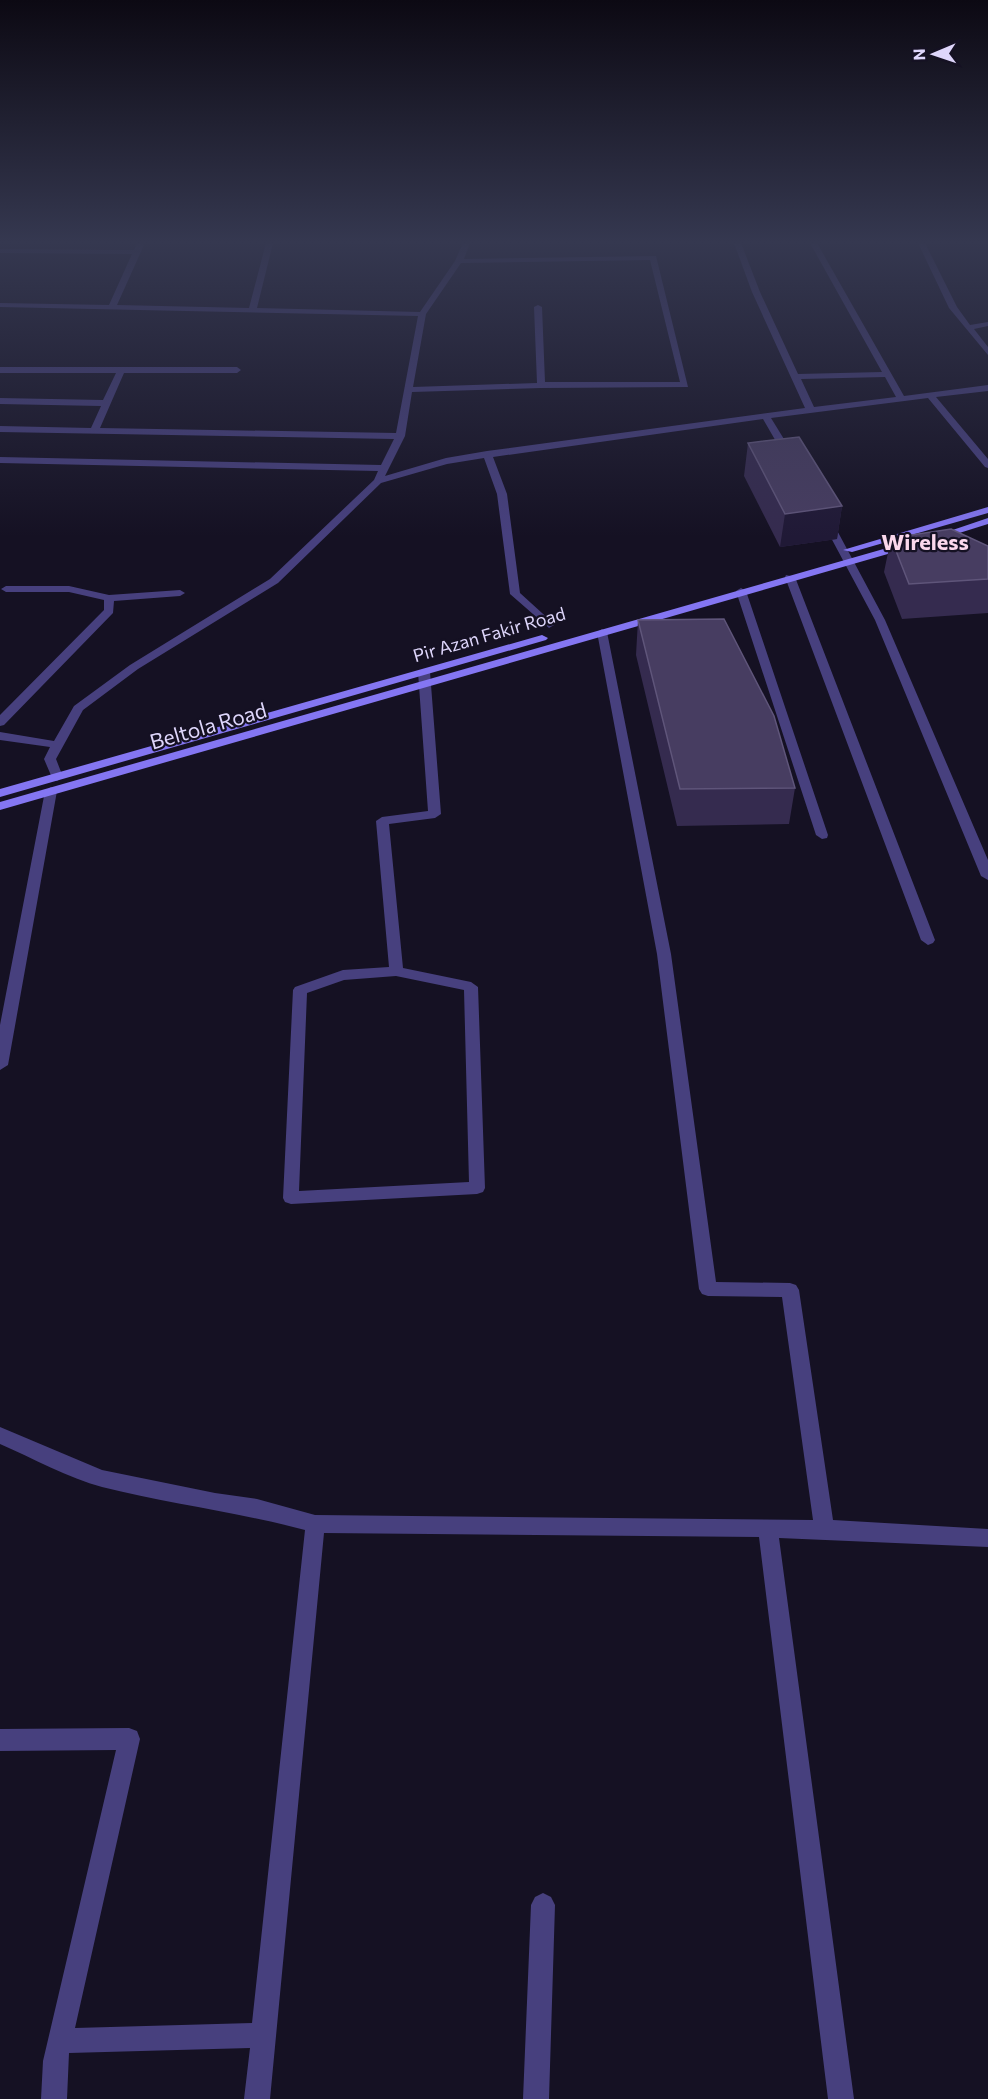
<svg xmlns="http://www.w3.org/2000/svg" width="988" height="2099" viewBox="0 0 988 2099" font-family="Commissioner,sans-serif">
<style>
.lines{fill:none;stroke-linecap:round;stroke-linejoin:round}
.minor{fill:#47407e;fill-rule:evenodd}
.secondary{fill:#8476f2;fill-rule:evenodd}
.wall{fill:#352b4f}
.shaded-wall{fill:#201936}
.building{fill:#473d61;stroke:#5f557a;stroke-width:1.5}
.labels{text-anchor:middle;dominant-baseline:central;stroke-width:4.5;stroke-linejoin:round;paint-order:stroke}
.far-street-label{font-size:18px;fill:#ded6fb;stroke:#151123}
.street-label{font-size:21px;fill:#ded6fb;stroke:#151123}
.far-district-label{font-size:22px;font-weight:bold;fill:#fbd8ec;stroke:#151123}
</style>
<rect width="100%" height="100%" fill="#151123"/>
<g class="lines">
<path class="minor" d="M137,243l7,2 -27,60 132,3 17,-65h7l-16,65 163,4 35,-51 8,-18h7l-6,16 192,-3 32,131 -147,1 -129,4 -7,44 -20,40 61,-18 41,-7 318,-43 -53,-116 -18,-49h7l19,49 38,82 84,-2 -72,-129h7l87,153 84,-11v6l-52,6 52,62v9l-3,-1 -57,-69 -157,20 24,39 -5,3 -5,-3 -22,-38 -270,38 14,37 13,99 33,30 1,2 -5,3 -39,-34 -13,-100 -13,-36 -37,6 -66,19 -103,100 -140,86 -55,41 -27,49 7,18 -6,4 -4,-1 -9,-21 6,-12 -50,-7v-8l54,9 20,-35 56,-41 140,-86 104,-99 4,-9 -378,-8v-6l381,8 13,-26 -394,-7v-6l91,2 10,-22 -101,-2v-6l103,2 13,-27h-116v-6h237l4,3 -4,3h-113l-24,55 296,5 22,-117 -418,-9v-4l109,2 23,-51 -132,-1v-4l134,1zM650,260l30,122h-135l-3,-75 -4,-2 -4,2 3,76 -124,4 13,-73 35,-51zM885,377l11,20 -82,10 -13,-28z
M918,243h7l32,64 13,18 18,-3v4l-14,3 14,18v8l-39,-47z
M827,518l5,3 53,99 103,240v20l-7,-4 -106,-256 -53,-99z
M786,575l9,2 140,363 -2,3 -5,2 -7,-5 -136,-363z
M69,586l40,9 71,-5 5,3 -5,3 -66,5 -1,12 -109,112 -4,1v-11l104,-105v-10l-35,-8h-63l-5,-3 5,-3z
M741,588l5,3 82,244 -1,3 -5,1 -6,-4 -80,-244z
M602,629l5,3 64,322 45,328 74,1 6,2 3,5 34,230 155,9v18l-209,-9 75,561h-26l-69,-562 -435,-4 -54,566h-26l6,-51 -181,5 -2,46h-26l2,-38 73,-311 -116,1v-22l129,-1 8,3 3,8 -65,289 177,-5 53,-493c-67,-18 -136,-26 -203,-43 -33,-9 -70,-29 -102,-43v-17l102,43 113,23 42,6 58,16 498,5 -31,-223 -74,-1 -6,-2 -3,-5 -42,-335 -60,-322z
M424,669l6,3 11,142 -6,4 -46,6 14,144 68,14 7,5 7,201 -2,4 -6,2 -186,10 -6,-2 -2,-4 10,-208 2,-3 48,-17 46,-3 -13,-146 6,-4 46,-6 -10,-139zM396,976l68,14 5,192 -170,9 8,-198 37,-13z
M51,787l6,4 -49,274 -8,5v-45l45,-234z
M543,1893l8,4 4,8 -6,194h-26l8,-194 4,-8z"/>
<path class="secondary" d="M988,507v6l-136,39 -9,-2z
M988,518v6l-51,16 -5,-3z
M908,542l5,3 -1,2 -912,263v-8z
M542,635l6,3 -2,2 -546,157v-8z"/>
</g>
<path class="wall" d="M748,443l94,63 -5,33 -57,8 -36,-71z
M891,538l97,8v67l-86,6 -18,-47z
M638,620l157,168 -6,36 -112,2 -41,-171z"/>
<path class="shaded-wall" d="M842,506l-5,33 -57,8 5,-33z"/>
<path class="building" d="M799,437l43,69 -57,8 -37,-71z
M951,529l37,17v33l-79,5 -18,-46z
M724,619l50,97 21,72 -115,1 -42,-169z"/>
<linearGradient id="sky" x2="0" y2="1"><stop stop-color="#0c0913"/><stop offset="0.45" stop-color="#353850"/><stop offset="1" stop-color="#353850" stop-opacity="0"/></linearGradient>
<rect width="988" height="537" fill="url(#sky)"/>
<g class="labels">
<g class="far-street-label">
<text transform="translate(489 634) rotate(-16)">Pir Azan Fakir Road</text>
</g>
<g class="street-label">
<text transform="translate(208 725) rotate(-16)">Beltola Road</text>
</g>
<g class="far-district-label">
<text x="925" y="541">Wireless</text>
</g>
</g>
<g transform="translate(934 54) rotate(268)" stroke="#151123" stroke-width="4.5" paint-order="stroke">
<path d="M0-4.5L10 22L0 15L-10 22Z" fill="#ded6fb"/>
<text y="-9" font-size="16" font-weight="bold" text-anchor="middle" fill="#ded6fb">N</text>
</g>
</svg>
